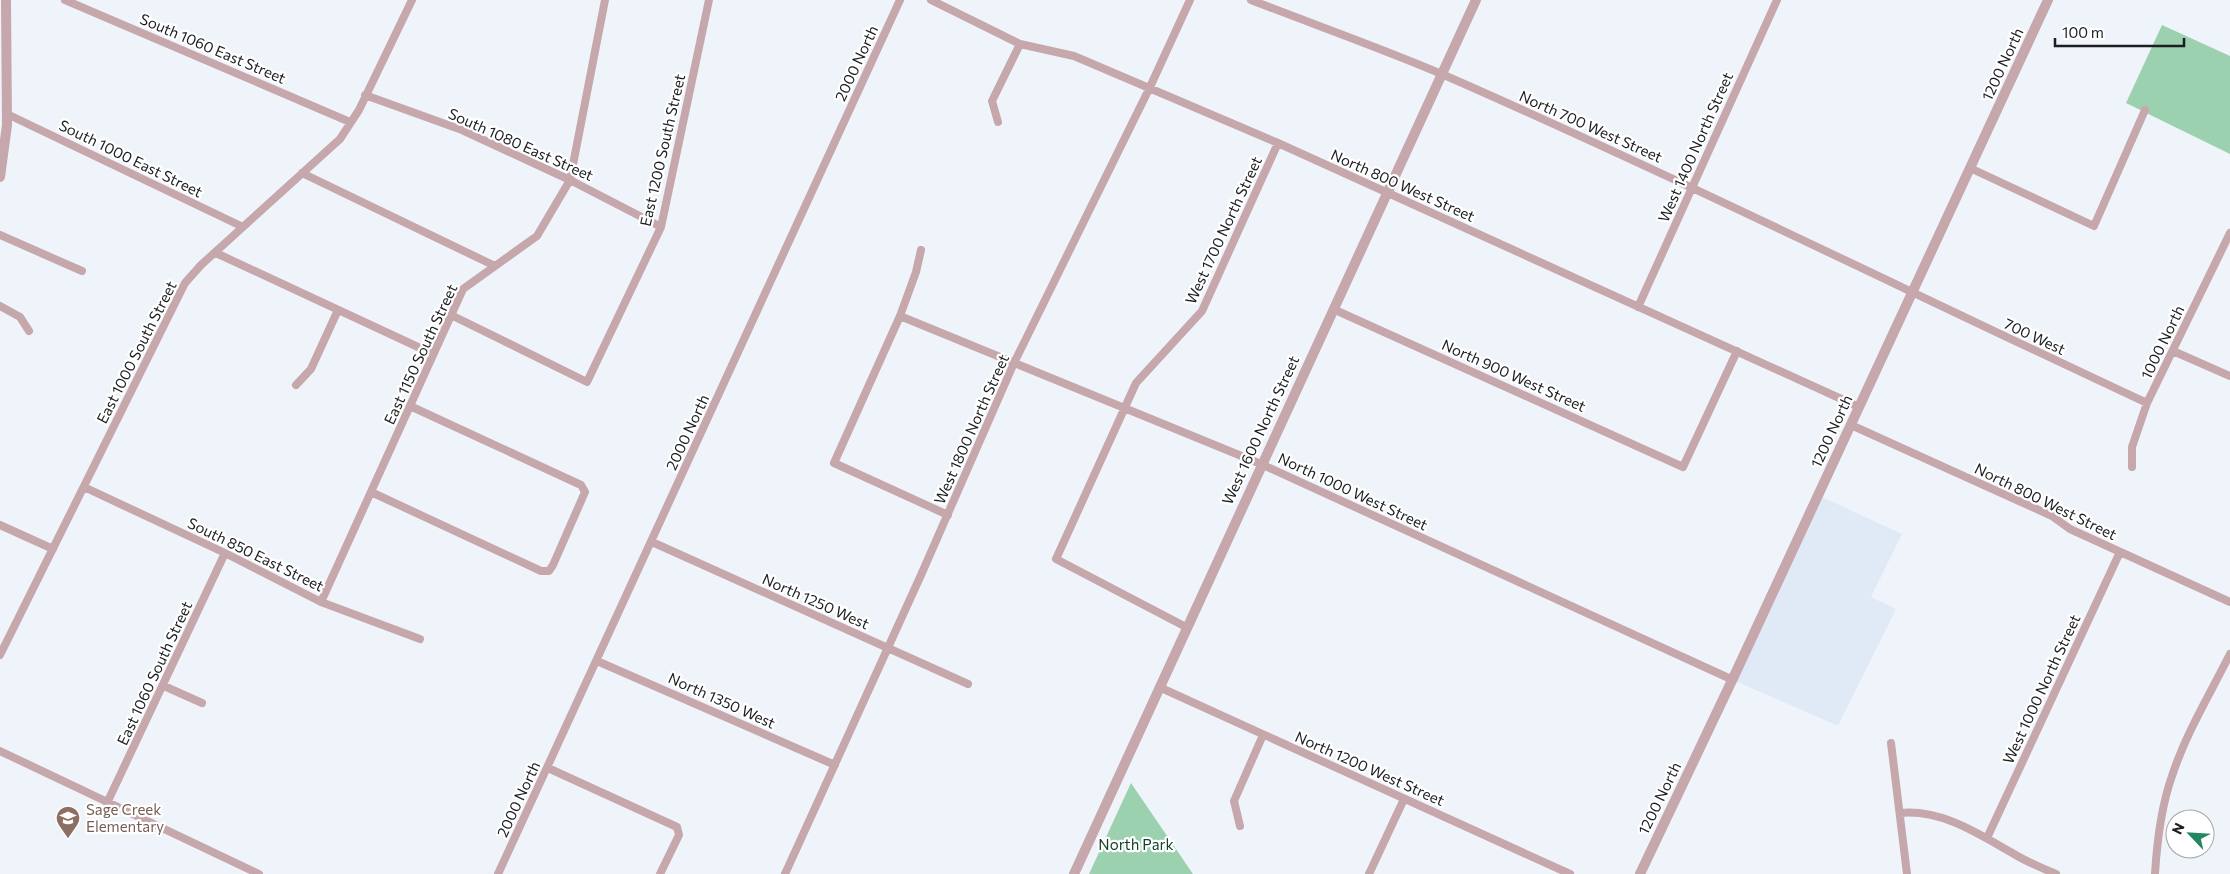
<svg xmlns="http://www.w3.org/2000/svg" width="2230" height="874" viewBox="0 0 2230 874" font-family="Commissioner,sans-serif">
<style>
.built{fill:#e0eaf7}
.green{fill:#9bd1ae}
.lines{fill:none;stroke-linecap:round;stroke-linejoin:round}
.minor{stroke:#c6a7ac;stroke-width:8}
.tertiary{stroke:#c6a7ac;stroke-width:10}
.labels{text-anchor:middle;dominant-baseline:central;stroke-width:4.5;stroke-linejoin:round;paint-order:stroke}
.street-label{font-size:15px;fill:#1c1e20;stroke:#fff}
.education-label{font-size:15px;fill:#785e54;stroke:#fff;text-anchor:start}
.park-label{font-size:15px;fill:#134027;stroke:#fff}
</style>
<rect width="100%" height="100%" fill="#eff4fb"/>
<path class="built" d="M1818,495l84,39 -31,63 25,12 -58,117 -105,-46z"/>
<path class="green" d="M2162,25l68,31v98l-104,-51z
M1131,783l62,91h-104z"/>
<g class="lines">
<path class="minor" d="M65,0l285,122
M931,0l89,44 54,12 204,87 581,264
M1251,0c64,25 130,48 193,75 237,104 469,219 703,328
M365,95l97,35 108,50 91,47
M7,114l236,113
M998,122l-6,-21 28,-57
M1970,168l124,58 51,-116
M302,173l193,93
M0,235l82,36
M921,250l-5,22 -16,44 -66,147 114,52
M216,253l217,101
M0,306l20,11 9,14
M1638,307l139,-307
M1333,309l350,158 54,-116
M451,315l136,67 74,-155 48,-227
M900,316l361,148 472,216
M2173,351l57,25
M296,385l15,-16 27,-59
M1851,425l201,91 18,13 160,73
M2132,467v-20l15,-44 83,-170
M84,487l141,66 96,49 99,37
M371,492l170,79h8l4,-6 32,-73 -4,-7 -171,-79
M0,525l53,24
M652,542l316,142
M321,602l142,-313 74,-53 33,-56 35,-180
M1186,627l-130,-68 80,-176 66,-72 76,-168
M0,655l185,-372 16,-18 139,-126 19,-29 53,-110
M597,661l238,104
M164,686l38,17
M1159,687l411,187
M1891,743l16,131
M0,751l259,123
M548,768l129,59 2,8 -19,39
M107,803l118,-250
M1900,813c42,-4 79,21 114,41 13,8 28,14 42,20
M1240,826l-6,-25 29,-66
M1987,838l133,-286
M498,874l402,-874
M785,874l136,-299 93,-212 136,-276 40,-87
M1369,874l35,-75
M2155,874c2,-33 6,-67 17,-98 14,-43 38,-82 58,-122"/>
<path class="tertiary" d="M0,177l7,-52 -1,-125
M1074,874l402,-874
M1640,874l96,-202 312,-672"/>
</g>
<defs>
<symbol id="school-pin" viewBox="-11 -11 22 30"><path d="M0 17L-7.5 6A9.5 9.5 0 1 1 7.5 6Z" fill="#8d6e63" stroke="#fff"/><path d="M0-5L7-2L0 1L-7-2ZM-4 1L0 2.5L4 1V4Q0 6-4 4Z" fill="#fff"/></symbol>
</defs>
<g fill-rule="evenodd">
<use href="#school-pin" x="54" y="804" width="28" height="38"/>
</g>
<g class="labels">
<g class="street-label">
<text transform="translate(213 48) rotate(23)">South 1060 East Street</text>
<text transform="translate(856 63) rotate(-65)">2000 North</text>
<text transform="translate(2002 64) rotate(-65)">1200 North</text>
<text transform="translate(1591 126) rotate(24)">North 700 West Street</text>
<text transform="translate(521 144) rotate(24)">South 1080 East Street</text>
<text transform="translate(1695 147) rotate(-66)">West 1400 North Street</text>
<text transform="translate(662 150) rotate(-77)">East 1200 South Street</text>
<text transform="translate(131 158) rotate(26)">South 1000 East Street</text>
<text transform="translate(1403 185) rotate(24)">North 800 West Street</text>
<text transform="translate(1223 230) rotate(-65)">West 1700 North Street</text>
<text transform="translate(2035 336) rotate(25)">700 West</text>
<text transform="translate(2162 342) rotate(-64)">1000 North</text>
<text transform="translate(136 352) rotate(-63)">East 1000 South Street</text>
<text transform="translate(420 354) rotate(-65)">East 1150 South Street</text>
<text transform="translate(1514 375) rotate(24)">North 900 West Street</text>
<text transform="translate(971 429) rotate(-66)">West 1800 North Street</text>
<text transform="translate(1260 430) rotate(-65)">West 1600 North Street</text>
<text transform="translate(1831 431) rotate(-65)">1200 North</text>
<text transform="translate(687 432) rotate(-65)">2000 North</text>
<text transform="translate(1353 491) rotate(25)">North 1000 West Street</text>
<text transform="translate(2046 501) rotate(26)">North 800 West Street</text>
<text transform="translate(256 554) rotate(26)">South 850 East Street</text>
<text transform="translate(816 601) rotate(24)">North 1250 West</text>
<text transform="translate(154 673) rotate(-65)">East 1060 South Street</text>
<text transform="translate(2041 689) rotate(-65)">West 1000 North Street</text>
<text transform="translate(722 700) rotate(24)">North 1350 West</text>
<text transform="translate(1370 768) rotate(24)">North 1200 West Street</text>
<text transform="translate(1659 798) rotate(-64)">1200 North</text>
<text transform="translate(518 799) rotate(-65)">2000 North</text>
</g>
<g class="education-label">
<text x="86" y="809">Sage Creek<tspan x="86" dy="17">Elementary</tspan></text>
</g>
<g class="park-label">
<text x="1136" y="844">North Park</text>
</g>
</g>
<g transform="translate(2190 834) rotate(295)"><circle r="24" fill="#ffffff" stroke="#a4a5a6"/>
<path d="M0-4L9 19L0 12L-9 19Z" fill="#258761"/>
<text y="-8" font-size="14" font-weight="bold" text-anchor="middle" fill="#1c1e20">N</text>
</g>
<path d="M2055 38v8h129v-8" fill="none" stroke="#1c1e20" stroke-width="2.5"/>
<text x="2062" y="38" font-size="15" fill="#1c1e20" stroke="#ffffff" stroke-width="4" paint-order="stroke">100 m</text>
</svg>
